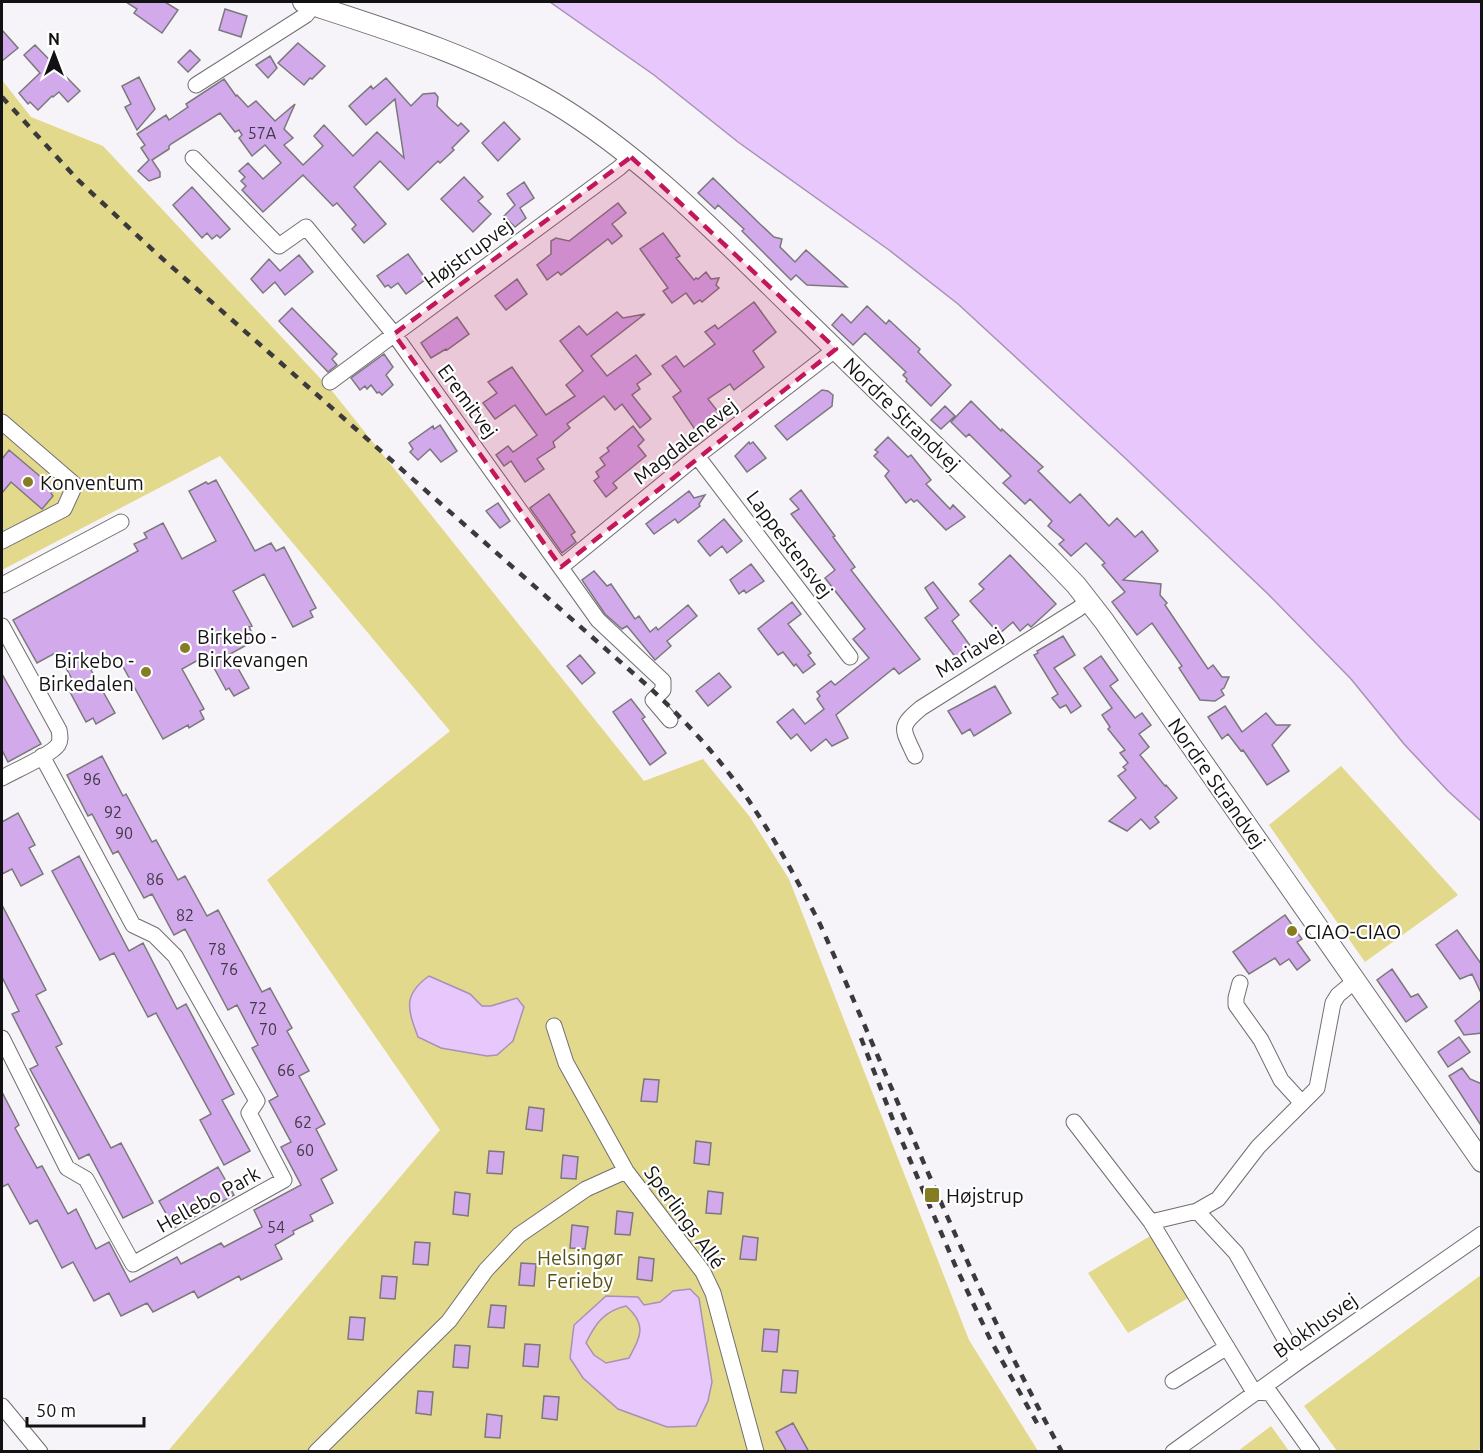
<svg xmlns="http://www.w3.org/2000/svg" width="1483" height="1453" viewBox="0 0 1483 1453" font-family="Ubuntu,sans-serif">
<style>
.green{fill:#e2d98c;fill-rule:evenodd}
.water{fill:#e7c7fc;stroke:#a791b6;stroke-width:1.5;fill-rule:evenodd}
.building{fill:#d2aaec;stroke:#7a787b;stroke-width:1.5}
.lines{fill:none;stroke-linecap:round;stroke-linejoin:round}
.minor-casing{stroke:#706e71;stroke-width:17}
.major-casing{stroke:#706e71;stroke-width:22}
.minor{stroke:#fff;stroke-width:15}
.major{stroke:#fff;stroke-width:20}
.rail{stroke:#3a393b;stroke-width:4.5;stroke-dasharray:8 8;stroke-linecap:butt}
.marked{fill:#c2185b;fill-opacity:0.2;stroke:#c2185b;stroke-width:4.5;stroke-dasharray:12 8;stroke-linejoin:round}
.poi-dot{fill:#867c22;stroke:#fff;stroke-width:2}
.labels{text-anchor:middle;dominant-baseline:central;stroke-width:4.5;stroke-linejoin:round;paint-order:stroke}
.number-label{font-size:16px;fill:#423849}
.street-label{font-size:20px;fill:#121213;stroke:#fff}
.poi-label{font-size:20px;fill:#121213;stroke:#fff;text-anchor:start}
.park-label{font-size:20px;fill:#585217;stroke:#fff}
</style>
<rect width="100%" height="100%" fill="#f6f4f8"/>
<path class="green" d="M2,80l29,37 72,29 229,245 312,390 59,-22 47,58 39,62 180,461 69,111h-870l272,-321 -173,-250 183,-149 -230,-275 -218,114zM470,994l12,12h9l26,-8 -54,53 -22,-3z
M1341,766l117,129 -93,67 -96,-137z
M1152,1235l38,62 -62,36 -40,-60z
M1481,1275v173l-5,4 -139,-1 -33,-45z
M1271,1426l18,25h-51z"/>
<path class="water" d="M550,2h931v819l-33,-30 -44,-47 -53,-65 -83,-85 -144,-137 -166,-153 -69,-54 -151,-108 -84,-67z
M429,976l41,18 12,12h9l26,-8 7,9 -11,34 -16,14 -10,1 -46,-8 -23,-11c-10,-27 -16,-42 11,-61z
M690,1289l9,9 13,84 -4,19 -12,25 -29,1 -49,-18 -35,-31 -13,-20 4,-33 32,-29 32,1 6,8 16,-3 13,-11zM626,1306c22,19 14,31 3,52l-23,5 -12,-8 -8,-12c9,-19 18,-32 40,-37z"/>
<path class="building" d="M126,2h39l13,8 -16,23 -28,-20 3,-4z
M225,9l22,7 -6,21 -22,-7z
M2,30l16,18 -16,13z
M298,43l27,23 -13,13 -2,-1 -6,7 -26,-22z
M35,45l45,46 -12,11 -9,-10 -6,5 -1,-1 -14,14 -8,-8 -2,2 -9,-11 21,-20 -16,-18z
M190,50l10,10 -12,12 -10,-10z
M270,56l7,12 -9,10 -12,-13z
M139,77l16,32 -18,21 -12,-23 6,-3 -9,-18z
M386,78l25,28 12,-12 12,-1 3,4 -1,9 13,13 8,7 3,-3 8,8 -17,17 2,2 -14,13 -2,-2 -30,29 -28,-29 -26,26 32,37 -22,19 -12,-14 4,-4 -19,-22 -4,3 -30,-31 -40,37 -21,-22 4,-4 -5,-5 4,-4 -6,-6 9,-8 15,16 18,-16 -16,-18 -13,11 -13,-18 3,-3 -3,-5 -4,2 -15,-19 -49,31 -2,2v3l-17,11 8,12v5l-11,4 -11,-10 11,-11 -8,-12 4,-3 -8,-11 29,-19 3,5 19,-13 -2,-3 38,-25 12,17 1,-1 11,12 8,-6 19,20 20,-17 -11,25 9,9 -9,7 19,20 20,-19 -9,-10 10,-11 29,31 24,-24 27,26 -9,-59 -29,26 -17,-19 22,-20 2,3z
M504,122l16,17 -22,22 -16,-18z
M464,177l19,20 -5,4 13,13 -18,18 -32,-33z
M713,178l47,46 14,13 8,2 -2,8 15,15 11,-12 41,37 -40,-2 -11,-10 -5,5 -49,-49 2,-2 -26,-24 -3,4 -17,-16z
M524,182l10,16 -14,10 6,10 -11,9 -11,-11 11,-11 -8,-11z
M192,187l38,42 -10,9 -3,-3 -5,4 -5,-6 -5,5 -29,-33z
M618,203l8,10 -14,11 10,12 -10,8 -4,-5 -47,36 -3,-3 -11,8 -10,-15 14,-11v-13l5,-3 13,3z
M663,233l17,23 -4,2 18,22 2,-2 2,1 8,-7 5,7 8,-1 -3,7 3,3 -17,14 -2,-2 -6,4 -8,-11 -14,10 -9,-12 5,-3 -28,-39z
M408,254l18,25 -20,15 -8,-11 -7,5 -3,-3 -3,2 -8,-11z
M299,255l14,17 -28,23 -10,-13 -12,11 -12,-14 18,-20 11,12z
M517,279l10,15 -21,16 -11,-14z
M754,302l22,30 -23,19 11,16 -30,23 -4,-6 -22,15 11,14 -23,18 -23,-34 8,-6 -19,-25 14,-10 8,11 31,-23 -10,-12 10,-7 3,4z
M867,306l19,18 3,-4 31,29 -2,3 33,33 -20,21 -25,-25 1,-2 -4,-4 3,-3 -41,-39 -12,12 -21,-20 10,-11 9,9z
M292,308l45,46 -5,5 5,6 -9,7 -49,-51z
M617,312l6,6 22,-4 -54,42 16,20 29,-21 15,19 -14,10 3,5 -8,6 19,24 -11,9 -18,-24 -7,6 -11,-14 -37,28 3,4 -17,14 2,5 -18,12 7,10 -19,13 -14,-21 -7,5 -8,-11 12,-9 5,6 24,-17 -22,-30 -20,14 -12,-16 14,-10 -9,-11 24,-15 34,48 29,-19 -9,-11 17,-14 -23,-30 19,-15 8,9z
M457,317l12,17 -22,16 -1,-1 -15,9 -10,-15z
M384,354l9,13 -7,8 7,10 -11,10 -3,-3 -2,1 -6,-8 -4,4 -2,-3 -5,4 -9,-12z
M822,390l6,1 5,4 -1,11 -45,34 -12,-14z
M971,401l30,30 1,-2 41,38 -5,4 32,32 10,-9 29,32 8,-8 18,19 7,-6 16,20 -35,29 38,4 -1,11 7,8 -2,2 43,64 5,-4 9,12h7l-5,11 -3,2 3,5 -9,6 -15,-1 -21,-32 3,-2 -30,-43 -15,12 -25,-33 13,-10 -23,-27 3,-2 -19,-20 -15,13 -12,-12 5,-4 -16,-14 4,-5 -22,-22 -5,5 -22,-21 8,-7 -42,-42 -3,3 -15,-15z
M945,406l10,10 -14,13 -10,-9z
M440,425l17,26 -16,11 -11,-13 -12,11 -8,-8 3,-3 -4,-6 24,-17 1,3z
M633,426l11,14 -6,6 8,10 -33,27 4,5 -11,9 -12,-16 5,-4 -3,-5 9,-7 -5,-7 9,-7 -2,-3z
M888,437l20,20 3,-2 20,25 -5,4 24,25 3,-4 12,12 -19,13 -29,-30 -3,2 -3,-3 -5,4 -21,-27 4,-5 -15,-15 4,-4 -3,-2z
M749,442l1,2 3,-2 13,16 -19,14 -12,-16z
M9,450l46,39 -4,4 2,3 -11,13 -31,-27 -9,11v-34z
M216,480l39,71 16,-8 5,8 8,-4 32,61 -6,3 3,6 -20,10 -29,-53 -31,17 19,35 -3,1 7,13 -26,14 19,34 -15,8 -5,-8 -3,2 -19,-35 -25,14 22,40 -4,2 4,8 -15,9 -1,-3 -25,14 -46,-83 -26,14 24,43 -19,11 -3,-6 -7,4 -16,-30 7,-4 -20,-36 -20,11 -24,-43 125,-69 -4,-7 13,-6 -3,-5 19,-10 19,36 34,-18 -27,-50 17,-9 2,2z
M801,490l34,46 -2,1 22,30 -4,3 69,89 -21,15 -5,-6 -58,47 12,23 -16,8 -6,-7 -15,12 -14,-17 -6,5 -14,-17 16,-13 12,15 19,-15 -7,-10 3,-3 -3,-4 14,-11 4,4 34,-27 -16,-19 12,-10 -40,-51 10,-8 -44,-56 8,-5 -9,-10z
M689,491l5,7 11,-3 -6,9 1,2 -22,17 -3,-4 -21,15 -8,-10z
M549,494l26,38 -4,3 5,7 -14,11 -32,-45z
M498,503l12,18 -10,7 -14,-17z
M724,519l18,22 -15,12 -5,-7 -12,10 -12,-15z
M1010,555l46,49 -25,23 -3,-3 -8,7 -7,-9 -14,12 -29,-33 14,-12 -5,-5z
M751,564l13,17 -18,12 -2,-3 -5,4 -9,-14z
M594,571l13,15 4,-2 24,35 4,-3 11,16 6,-5 2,3 30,-25 9,11 -30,25 4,5 -16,14 -28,-34 -5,3 -17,-15 -23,-34z
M933,582l26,33 -7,6 20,27 -15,11 -32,-41 13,-10 -13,-20z
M792,602l9,12 -13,10 23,29 -3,2 7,9 -12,9 -7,-9 -2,2 -11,-14 -5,3 -20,-26z
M1063,636l12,19 -21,13 27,38 -10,7 -5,-8 -6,3 -8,-10 6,-4 -24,-39 4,-2 -1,-2z
M580,655l15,18 -13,11 -15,-18z
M1101,656l17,24 -8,6 25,32 7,-5 9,12 -12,9 10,13 -9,8 25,31 1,-1 11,13 -22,19 4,5 -9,7 -9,-10 -14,12 -18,-10 27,-23 -18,-22 8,-6 -3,-3 5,-4 -8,-10 5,-3 -17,-21 2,-2 -8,-12 10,-7 -28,-40z
M719,673l12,14 -23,19 -12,-15z
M2,674l39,70 -33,18 -6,-12z
M995,686l16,27 -37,23 -4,-7 -8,5 -14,-23z
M631,699l14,18 -3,2 24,34 -16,12 -37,-53z
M1225,706l17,26 24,-19 10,12h14l-18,20 17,26 -22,14 -24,-35 -2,1 -13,-17 -6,5 -14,-22z
M102,756l21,40 3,-2 26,48 4,-2 22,40 7,-4 22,40 11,-6 44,82 8,-4 22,40 -5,3 22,40 -10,5 26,48 -9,5 21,41 -16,9 12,24 -23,12 3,6 -20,10 1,3 -19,11 7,14 -41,21 -2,-4 -41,22 -4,-7 -41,21 -6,-9 -26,13 -12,-23 -15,8 -21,-39 -11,6 -25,-48 -7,4 -22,-40 -6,3v-95l17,33 -4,3 22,40 5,-2 26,48 8,-5 20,40 13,-7 21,40 47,-25 4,7 40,-21 3,4 38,-20 -8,-17 47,-25 -20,-38 10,-5 -22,-41 9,-5 -26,-48 6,-3 -21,-40 -9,5 -43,-81 -11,6 -22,-41 -8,4 -26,-47 -5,3 -21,-40 -4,2 -21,-41z
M18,813l17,32 -6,3 14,26 -22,12 -9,-17 -10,5v-52z
M79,856l50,95 14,-8 34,66 9,-5 48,90 -12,6 28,51 -26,14 -24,-45 11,-6 -55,-101 -8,4 -34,-64 -14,7 -48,-89z
M2,905l44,85 -10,5 26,49 -6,3 55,101 10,-5 32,60 -30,15 -34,-64 -10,5 -49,-90 8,-4 -26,-51 7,-3 -17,-34z
M1285,915l17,24 -5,3 13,18 -13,10 -8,-11 -9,6 -5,-7 -26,16 -16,-22z
M1457,930l25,35 -1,28 -9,-19 -12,5 -24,-34z
M1392,969l19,28 7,-3 9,13 -21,15 -29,-42z
M1482,999v34l-18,2 -9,-14z
M1459,1037l11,15 -22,15 -10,-15z
M1462,1068l8,11 12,5v43l-33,-51z
M644,1079l15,1 -2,22 -16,-1z
M529,1107l15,2 -2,22 -16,-2z
M696,1141l15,2 -2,22 -15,-2z
M489,1151l15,1 -2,22 -15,-1z
M563,1155l15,2 -2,22 -15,-1z
M218,1167l16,28 -60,33 -15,-27z
M708,1191l15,2 -2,21 -15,-1z
M455,1192l15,2 -2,22 -15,-2z
M617,1211l16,2 -3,22 -15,-1z
M572,1225l16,2 -3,22 -15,-1z
M743,1236l15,2 -2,22 -16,-1z
M415,1242l15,1 -2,22 -15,-1z
M639,1257l15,2 -2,22 -15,-2z
M521,1263l15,1 -2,22 -15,-1z
M382,1276l15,1 -2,22 -15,-1z
M491,1305l15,1 -2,22 -16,-1z
M350,1317l15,1 -2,22 -15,-1z
M764,1329l15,1 -2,22 -15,-1z
M525,1344l15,1 -2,22 -15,-1z
M455,1345l15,1 -2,22 -15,-1z
M783,1370l15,1 -2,22 -15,-1z
M418,1391l15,1 -2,23 -15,-2z
M544,1396l15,1 -2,23 -15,-2z
M487,1414l15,2 -2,22 -15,-1z
M793,1423l16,29h-22l-11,-20z"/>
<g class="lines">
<defs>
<path id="minor" d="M196,85l110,-70 8,-10
M193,158l86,88 27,-19 88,107 204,286 65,61v9l-10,10 17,20
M330,382l289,-214 12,-11
M2,422l73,63 -11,24 -62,32
M697,456l153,201
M561,567l136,-111 139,-107
M2,585l119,-63
M2,626l57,104c1,6 2,10 -1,15 -7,10 -44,26 -56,33
M915,756c-12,-27 -18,-28 6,-48l157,-99 10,-8
M1240,983l-4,15v7l25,35 20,40 21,23
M554,1026l12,37 60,108 77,101 10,21 43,159
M2,1038l65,130 19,11 47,85 151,-84 -35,-67 8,-12 -82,-145 -21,-21 -21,-10 -91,-169
M1074,1122l77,100 103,170 16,1 42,59
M1197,1211l21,-12 40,-52 59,-59 16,-85 5,-8 17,-14
M1151,1222l46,-11 39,42 62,109
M1173,1381l54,-34
M2,1406l38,46
M316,1452l133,-131 37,-51 33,-35 67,-46 40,-18
M1173,1452l125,-90 184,-128"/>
<path id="major" d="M303,2c86,28 172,54 251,101 91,55 165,133 241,207 85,83 171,166 256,249l25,26 28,36 378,541"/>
</defs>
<use href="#minor" class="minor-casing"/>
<use href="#major" class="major-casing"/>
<use href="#minor" class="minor"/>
<use href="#major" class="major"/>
<path class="rail" d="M2,97l76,83 78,73 494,435c39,36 76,77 105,122 24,36 44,74 64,112 80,177 149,359 243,530
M861,1038l32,82 62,145 36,76 47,84"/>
</g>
<path class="marked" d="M631,157l205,192 -275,218 -167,-233z"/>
<g class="poi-dot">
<circle cx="28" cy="482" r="6"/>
<circle cx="185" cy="648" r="6"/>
<circle cx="146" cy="672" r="6"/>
<circle cx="1292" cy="931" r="6"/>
<rect x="924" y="1187" width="16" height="16" rx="3"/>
</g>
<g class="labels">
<g class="number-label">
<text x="262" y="133">57A</text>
<text x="92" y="779">96</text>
<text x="113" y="812">92</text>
<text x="124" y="833">90</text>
<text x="155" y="879">86</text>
<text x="185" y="915">82</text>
<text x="217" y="949">78</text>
<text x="229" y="969">76</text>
<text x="258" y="1008">72</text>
<text x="268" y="1029">70</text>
<text x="286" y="1070">66</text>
<text x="303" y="1122">62</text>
<text x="305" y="1150">60</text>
<text x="276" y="1227">54</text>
</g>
<g class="street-label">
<text transform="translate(468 253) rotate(-36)">Højstrupvej</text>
<text transform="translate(468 401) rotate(54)">Eremitvej</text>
<text transform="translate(902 414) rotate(44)">Nordre Strandvej</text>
<text transform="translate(685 441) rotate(-38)">Magdalenevej</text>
<text transform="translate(790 544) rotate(53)">Lappestensvej</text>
<text transform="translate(969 652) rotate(-32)">Mariavej</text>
<text transform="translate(1217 783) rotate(55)">Nordre Strandvej</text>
<text transform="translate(208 1199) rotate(-29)">Hellebo Park</text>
<text transform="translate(685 1217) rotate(54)">Sperlings Allé</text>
<text transform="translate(1315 1325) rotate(-35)">Blokhusvej</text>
</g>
<g class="poi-label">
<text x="40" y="482">Konventum</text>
<text x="197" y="636">Birkebo -<tspan x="197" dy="23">Birkevangen</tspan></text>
<text x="134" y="660" text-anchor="end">Birkebo -<tspan x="134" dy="23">Birkedalen</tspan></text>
<text x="1304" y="931">CIAO-CIAO</text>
<text x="946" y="1195">Højstrup</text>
</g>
<g class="park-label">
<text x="580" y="1257">Helsingør<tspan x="580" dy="23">Ferieby</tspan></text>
</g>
</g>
<rect width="1483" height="1453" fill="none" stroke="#121213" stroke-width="6"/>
<g transform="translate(54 54)" stroke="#ffffff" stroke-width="4.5" paint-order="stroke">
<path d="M0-4.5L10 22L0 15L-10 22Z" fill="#121213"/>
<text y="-9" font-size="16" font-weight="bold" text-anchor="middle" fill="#121213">N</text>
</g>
<path d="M27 1417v9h117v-9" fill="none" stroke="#121213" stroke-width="3"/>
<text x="36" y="1417" font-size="18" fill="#121213" stroke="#ffffff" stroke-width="4.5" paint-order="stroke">50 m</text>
</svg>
